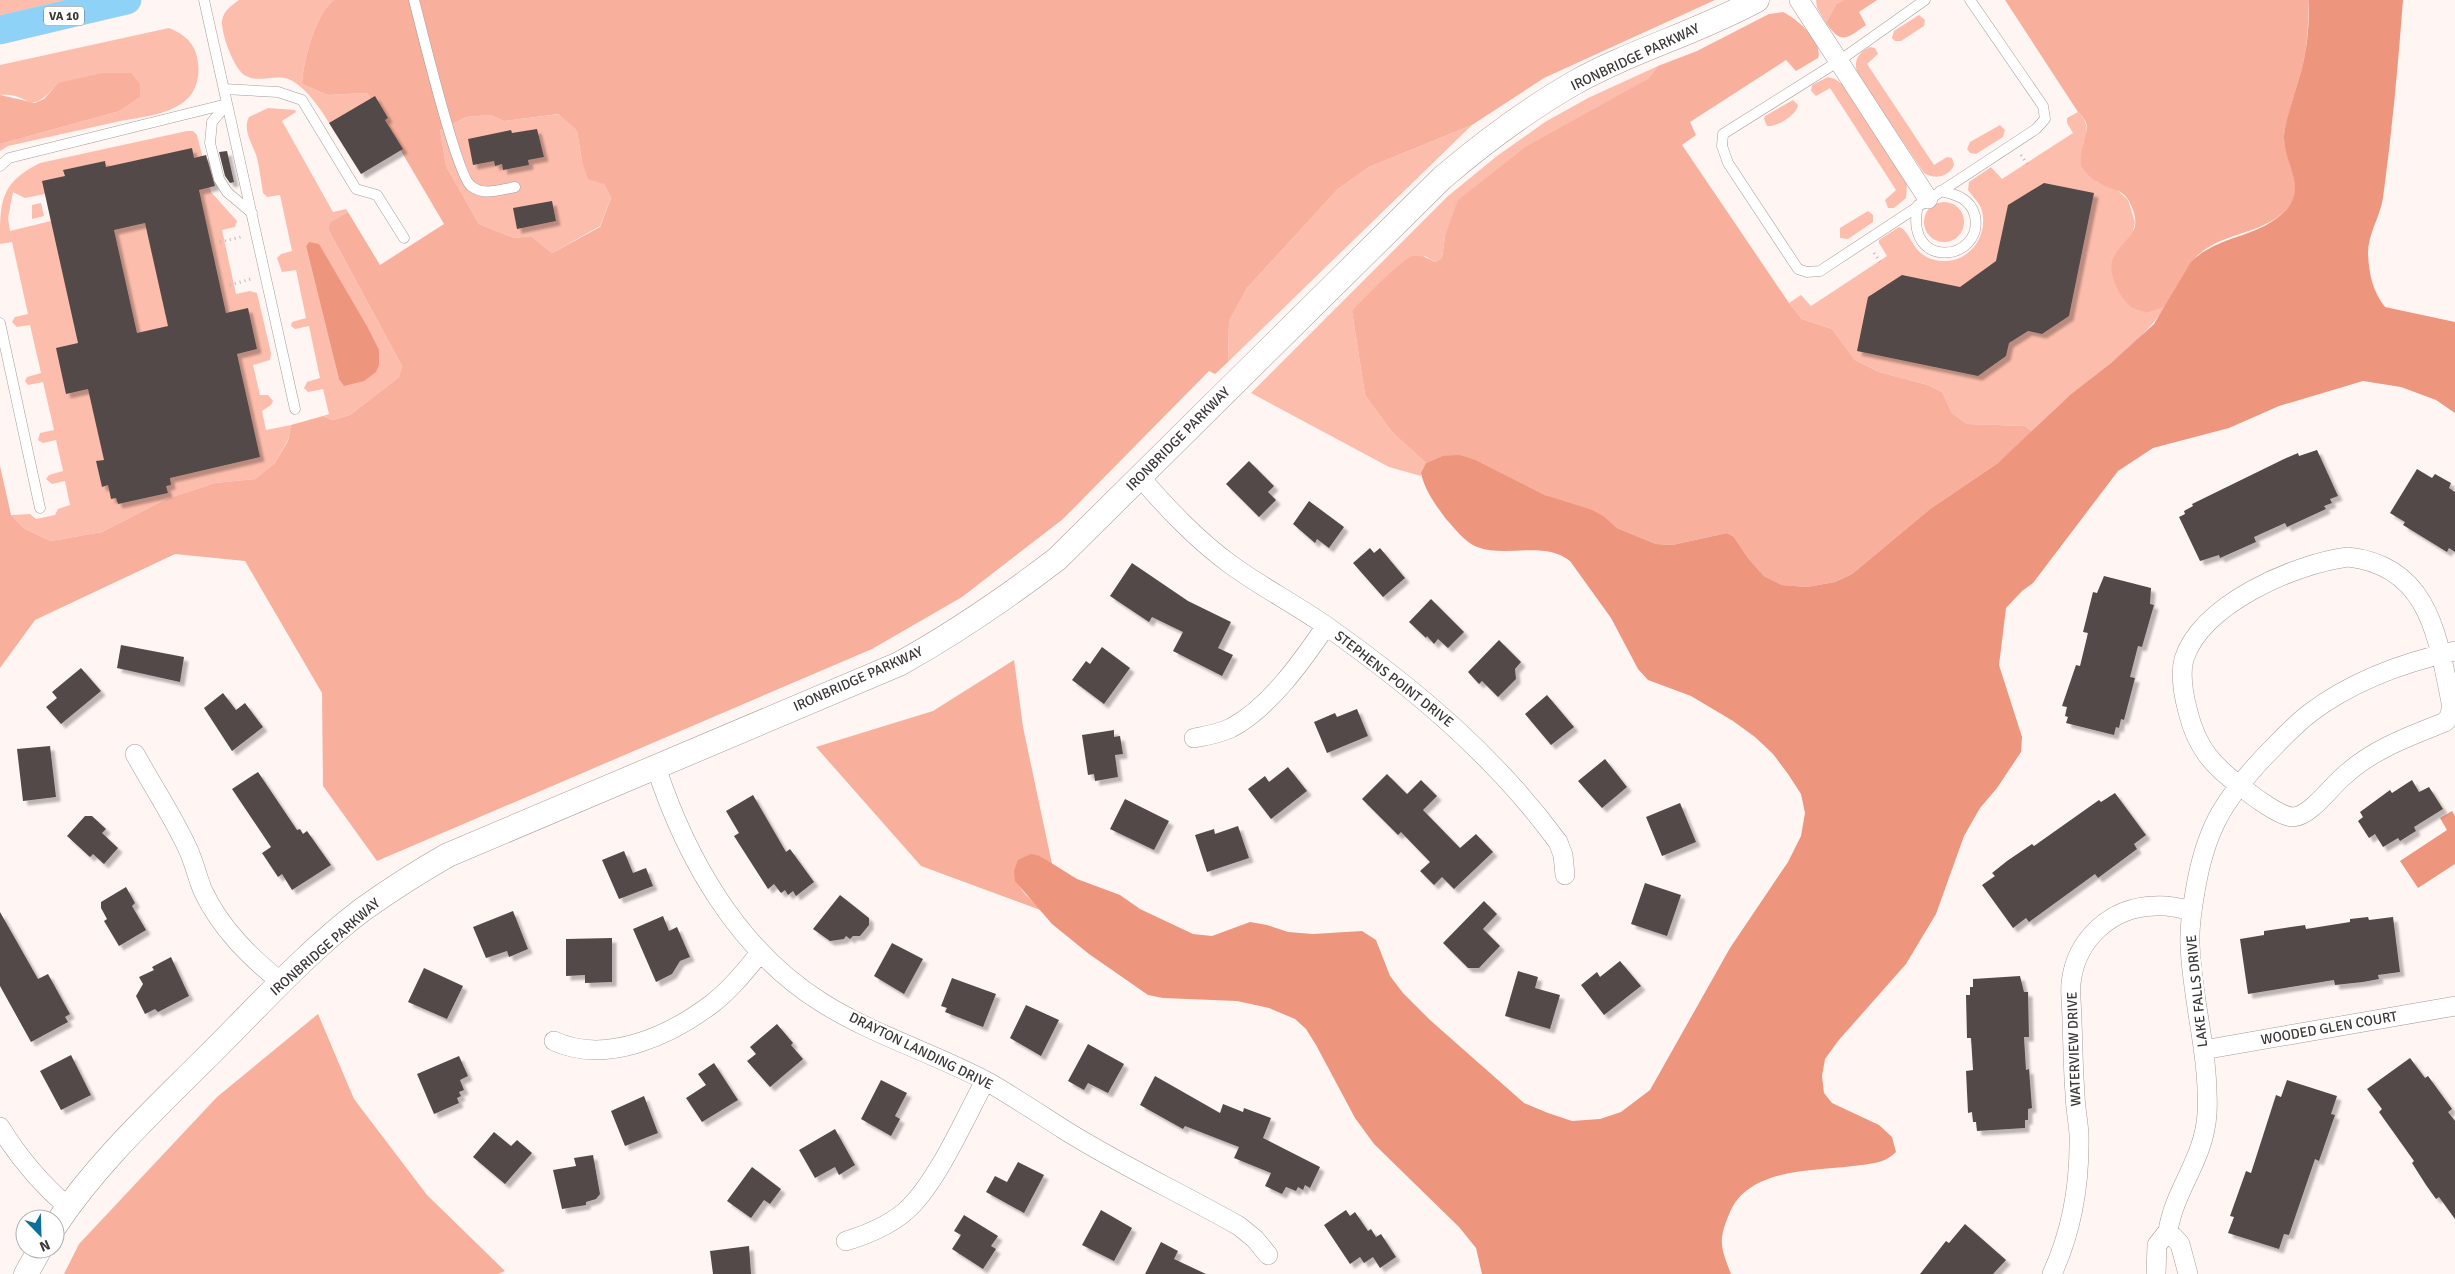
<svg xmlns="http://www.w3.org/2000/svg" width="2455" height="1274" viewBox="0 0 2455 1274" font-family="Signika,sans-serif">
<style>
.green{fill:#fdbdac;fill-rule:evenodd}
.forest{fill:#f8af9b;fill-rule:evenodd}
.water{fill:#ee957e}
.building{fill:#534a48;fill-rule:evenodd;filter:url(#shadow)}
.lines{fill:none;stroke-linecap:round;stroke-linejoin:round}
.service-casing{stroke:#a69c99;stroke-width:11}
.minor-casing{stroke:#a69c99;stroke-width:20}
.tertiary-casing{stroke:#a69c99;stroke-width:25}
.primary-casing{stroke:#d4d3d3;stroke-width:29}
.path{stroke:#bdb5b3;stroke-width:3;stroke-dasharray:1 4;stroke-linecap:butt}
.service{stroke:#fff;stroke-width:10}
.minor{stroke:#fff;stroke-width:19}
.tertiary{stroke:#fff;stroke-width:24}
.primary{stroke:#8ed2f8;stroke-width:28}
.labels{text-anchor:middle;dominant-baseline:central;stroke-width:5;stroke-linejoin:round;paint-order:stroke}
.shield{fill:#fff;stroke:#767473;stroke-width:1}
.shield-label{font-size:12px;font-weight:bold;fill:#3c3837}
.street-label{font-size:14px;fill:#3c3837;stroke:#fff}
</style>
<defs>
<filter id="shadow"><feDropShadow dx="4.5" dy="4.5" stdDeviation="1" flood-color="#0004"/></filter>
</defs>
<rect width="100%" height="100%" fill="#fff6f3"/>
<path class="green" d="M0,0h84l-84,19z
M239,0h95c-18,12 -31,62 -32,84l26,11 39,-2 5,9 -39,22 -4,-1c-8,-14 -25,-38 -41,-44 -14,-5 -29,4 -42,-3 -12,-6 -25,-43 -24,-55 1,-10 10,-16 17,-21z
M1816,0h28l-8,4 -10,19 -9,-15z
M1919,15l6,5 -1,6 -23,15h-6l-3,-3 2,-7z
M169,28c17,7 27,16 29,35 2,14 -2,29 -13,38 -19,15 -46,16 -69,21 -36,8 -72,16 -108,24l-8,5v-7l120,-33 20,-14v-13l-82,-1c-32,37 -25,9 -58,12v-30z
M1870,47l5,1 3,6 -11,10 67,101 13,-8 5,1 2,7c-5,12 -19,15 -30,8l-66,-98c-5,-13 -1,-22 12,-28z
M1658,66l-10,13 -203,157 -3,22 -7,4 -10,-6 -73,55 13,84 27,37 34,31 -5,13 -32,-9 -138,-74 197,-197 49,-40 48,-34 43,-24z
M1828,77l7,2 7,5 65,100 -1,14 -12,10h-6l-3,-8 11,-10 -66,-102 -14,8 -5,-5 1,-6z
M1793,100l5,5c-1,10 -21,22 -31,21l-3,-7 1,-3z
M268,108l27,2 1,2 -14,9 51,91 13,-3 2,3 -18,10 -2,7 74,137 -3,11 -49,38 -17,5 -10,-4 6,-2 -6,-25 -15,3 -4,-4 3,-6 13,-4 -11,-52 -14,3 -4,-3 1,-4 14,-4 -10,-48 -14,2 -5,-14 4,-4 11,-3 -12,-56 -13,2 -4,-4c-2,-11 -3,-23 -6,-35 -4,-14 -15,-27 -8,-41zM309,242l36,144 -6,-8 -33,-132z
M2078,112c10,9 11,20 5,32l13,38 20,7 12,11 7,22 -3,14 -10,10 25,67 21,-9c-25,36 -62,63 -96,90 -14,11 -26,25 -39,38l-8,-6 -58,-2 -15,-11 -10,-21 -14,-7 -49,-13 -24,-12 -23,-31 -30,-10 -13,-16 12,-8 10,11 76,-50 -8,-13v-3l20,-13c14,5 12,32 43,34 28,2 48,-27 39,-53 -3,-7 -9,-12 -13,-18l1,-8 22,-15 11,12 71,-46 -6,-10v-5z
M560,114l17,17 5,30 22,23 7,14 -11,28 -48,27 -21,-17 -17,2 -35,-14 -33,-58 -6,-36 26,-13 24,-2 14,6z
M1472,125l-244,237 1,-41 18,-33 91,-99 31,-22z
M2000,125l5,5 -2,7 -27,17 -6,-1 -3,-4 3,-7z
M187,131h6l4,4 14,57 26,29 -2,6 -13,3 14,64 14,-3 7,2 14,60 -1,7 -17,5 7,30h8l5,6 -2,4 -9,6 4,19 25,-5 -3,15 -14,24 -19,15 -40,4 -49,16 -64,33 -51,9 -26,-12 -14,-14 19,-1 6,5 19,-4 3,-6 12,-4 -5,-24 -13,3 -6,-5 3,-4 14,-4 -7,-31 -13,3 -5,-3 2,-7 14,-3 -11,-48 -15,3 -3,-4 2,-4 14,-4 -11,-48 -13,2 -5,-5 3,-5 13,-3 -16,-72 -12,2c0,-43 0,-61 40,-81zM13,192l12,6 25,-5 1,28 -41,10 -2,-13z
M1924 222a20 20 0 1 1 40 0a20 20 0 1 1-40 0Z
M41,203l3,13 -12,3v-14z
M1868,211l5,4v7l-25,17 -8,-1v-10z"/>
<path class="forest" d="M334,0h1381l-171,78 -72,47 -103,42 -31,22 -91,99 -18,33 -1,41 -13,12 -6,-3 -146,148 -101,78 -90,52 -495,212 -54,-75 -1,-93 -77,-132 -70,-7 -140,66 -35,48v-202l11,49 14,14 26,12 51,-9 64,-33 49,-16 40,-4 19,-15 14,-23 3,-16 32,-9 10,4 17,-5 49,-38 3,-11 -74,-137 2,-7 18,-10 32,53 64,-41 -77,-131 -39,2 -26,-11c1,-22 14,-72 32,-84zM559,114l18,17 5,30 6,18 16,5 7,14 -11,29 -48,26 -21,-17 -17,2 -35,-14 -33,-58 -6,-36 26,-13 24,-2 14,6z
M1844,0h33l-18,12 7,13c-20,14 -24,20 -40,-2l10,-19z
M2005,0h304c-1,22 -1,43 -6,65 -4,17 -19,58 -19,73 1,25 23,51 2,72 -25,25 -63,22 -88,45 -14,13 -17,37 -30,49 -4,4 -15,6 -21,9 -4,-2 -10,-3 -14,-5 -12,-7 -25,-34 -21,-47 10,-25 35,-25 17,-60 -7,-13 -21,-12 -32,-19 -6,-3 -12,-11 -16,-16 0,-7 0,-15 2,-21 4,-15 8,-21 -5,-33z
M1783,12c13,6 41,30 35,46l-22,13 -10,-11 -96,62 6,13 -14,10 107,158 13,16 30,10 23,31 24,12 49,13 14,7 10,21 15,11 58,2 8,6 -35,31 -68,46 -78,65 -17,8 -28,5 -25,-2 -18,-9 -16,-18 -14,-21 -7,-4 -55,12 -16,-1 -39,-16 -12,-11 -60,-22 -69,-35 -34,-4 -16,7 -34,-31 -27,-37 -13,-84c9,-10 51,-53 61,-55 9,-1 14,2 22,6l7,-4 3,-22 13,-36 69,-54 121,-67 10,-13 39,-15 72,-37z
M103,73h28l9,11v13l-20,14 -120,33v-49l35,8 9,-4 14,-16z
M1014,660l9,67 29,137 -12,-8 -21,4c-11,24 8,35 24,51l-122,-45 -105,-119 117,-36z
M318,1014l36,85 73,96 78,76 -7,3h-434l15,-30 138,-147z"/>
<path class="water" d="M2309,0h94c-5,66 -11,132 -20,198 -3,19 -15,36 -15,55 1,21 4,37 17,54l70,15v91l-19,-13 -35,-13 -38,-6 -84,25 -50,22 -76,20 -35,23 -85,112 -11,8 -16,17 -7,57 23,72 -1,15 -24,36 -17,20 -16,28 -28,78 -30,50 -68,77 -13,18 -3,17 2,17 8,10 47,22 13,12 4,15c-12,12 -27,12 -43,14 -40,5 -104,2 -123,46 -12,28 -10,34 1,62h-249l-6,-26 -17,-21 -85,-83 -19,-26 -39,-73 -10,-16 -11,-10 -26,-11 -32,-7 -74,-3 -15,-3 -59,-41 -37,-30 -37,-43 -1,-10 4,-11 13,-6 9,2 37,23 43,16 20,14 53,25 19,2 38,-14 17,3 21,7 25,2 49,-3 14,9 14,36 13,17 27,27 94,83 24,10 24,8 28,-2 21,-7 29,-22 80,-142 58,-86 13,-26 4,-23 -4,-19 -13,-20 -15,-20 -18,-17 -22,-16 -42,-25 -43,-16 -10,-11 -27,-51 -41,-57c-26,-21 -63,-3 -93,-14 -11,-4 -23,-19 -31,-28 -11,-15 -21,-28 -25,-46l5,-10 16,-7 17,-1 17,5 69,35 47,15 13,7 12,11 39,16 16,1 55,-12 7,4 14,21 16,18 18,9 25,2 28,-5 17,-8 78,-65 68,-46 72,-68 41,-32 43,-39 37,-62c26,-27 69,-24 95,-52 21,-23 -2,-47 -2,-72 0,-17 15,-55 19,-74 5,-21 6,-42 6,-64z
M309,242l10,2 49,84 11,22v15l-3,7 -12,9 -20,5 -5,-7 -33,-133z
M2452,811l3,5v48l-37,24 -18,-27 47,-31 -7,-12z"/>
<path class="building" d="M375,96l13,22 -3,2 18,29 -42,25 -32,-51z
M537,129l7,28 -16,3 1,5 -26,5 -1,-6 -7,2 -1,-5 -21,4 -5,-26 43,-9 1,3z
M192,148l2,10 12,-3 9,31 -16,4 27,123 22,-5 9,41 -20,5 23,103 -90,21 1,7 -5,1 2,7 -50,11 -2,-6 -5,1 -3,-14 -6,2 -6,-26 8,-1 -16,-71 -22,5 -10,-46 22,-5 -36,-162 23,-5 -2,-6 42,-9 1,6zM145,223l23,103 -31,7 -23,-103z
M227,151l7,31 -4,1 -5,-7 -6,-24z
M2044,183l50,10 -25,123 -27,18 -14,-3 -19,12 -3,13 -28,20 -121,-25 11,-54 34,-22 58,12 36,-26 12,-56z
M552,201l4,20 -39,8 -4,-21z
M2317,450l21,46 -8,3 2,4 -8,3 2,3 -39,18 -2,-4 -31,14 2,5 -36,16 -1,-3 -19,6 -21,-44 6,-3 -1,-3 9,-5 -1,-2 92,-45 14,-6 1,3z
M1249,461l25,25 -6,6 8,8 -17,17 -33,-33z
M2417,469l15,9 3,-4 16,9 -2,5 6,4v60l-6,-4 -2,4 -44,-27 2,-3 -15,-9z
M1309,501l35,26 -15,21 -12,-9 -2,4 -22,-19z
M1370,548l4,5 6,-5 25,30 -22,19 -30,-34z
M1132,563l56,38 43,21 -13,26 15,7 -11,21 -49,-25 10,-19 -31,-15 -3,5 -39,-26z
M2104,576l47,12 -1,16 4,1 -12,42 -4,-1 -8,31 5,1 -11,42 -3,-1 -2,9 -3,-1 -2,8 -48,-12 2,-6 -3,-1 2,-9 -5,-1 14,-41 4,1 8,-33 -5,-1 10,-40 4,1z
M1431,599l33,33 -16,16 -10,-9 -4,5 -7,-8 -1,2 -17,-16z
M1499,640l22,22 -6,7 1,10 -18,18 -16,-16 -3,3 -11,-12z
M121,645l63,12 -4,25 -63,-14z
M1102,647l28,21 -26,36 -32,-24 14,-19 4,3z
M81,668l20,23 -40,33 -15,-17 11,-9 -5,-6z
M223,693l13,17 9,-7 18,24 -31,24 -28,-43z
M1547,695l27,32 -23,18 -26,-31z
M1357,709l11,27 -41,17 -13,-31 21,-9 2,4z
M1114,730v7l6,-1 3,18 -8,1 3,22 -23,4 -1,-7 -6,1 -6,-40z
M50,746l6,51 -33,4 -6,-52z
M1605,759l22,28 -25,21 -24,-27z
M1288,767l19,24 -36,28 -23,-30 17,-13 4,6z
M258,772l39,58 3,-1 3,5 4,-3 24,34 -39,25 -10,-16 -4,3 -16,-24 9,-6 -39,-58z
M1387,774l20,20 14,-14 16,16 -14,14 37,38 16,-14 17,18 -39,37 -12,-12 -8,8 -14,-14 10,-9 -29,-30 -3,3 -36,-36z
M2412,780l7,12 10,-5 14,22 -29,18 2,4 -16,10 -2,-3 -15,9 -8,-13 -6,4 -11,-17 5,-4 -3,-5 30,-22 2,3z
M2115,793l31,42 -12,9 3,5 -39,29 -3,-4 -66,48 -3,-4 -13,10 -31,-43 13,-9 -3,-3 15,-12 25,-17 2,2 65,-46 2,2z
M753,795l33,57 4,-3 24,33 -18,14 -3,-5 -5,4 -3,-5 -4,3 -7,-9 -6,5 -34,-53 5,-3 -13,-22z
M1125,799l44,22 -15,29 -44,-21z
M1680,803l16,39 -34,14 -16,-39z
M85,816h7l14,13 -4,4 16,15 -14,16 -11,-10 -3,3 -23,-21z
M1238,826l11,32 -42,14 -12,-37 19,-6 1,5z
M624,851l9,22 13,-5 7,18 -34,13 -17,-39z
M1645,883l36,12 -14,41 -36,-12z
M126,887l9,16 -3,3 14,24 -27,16 -15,-25 3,-2 -6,-11v-6z
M840,895l29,23v7l-9,11h-7l-3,3 -4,-3 -2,3 -14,2 -17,-12z
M1484,901l13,13 -14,15 17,17 -21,22h-11l-25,-25z
M513,911l15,38 -19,8 -2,-6 -21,7 -13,-31z
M0,912l38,67 10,-5 22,40 -5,3 3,5 -37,20 -31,-56z
M663,916l6,15 8,-4 13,30 -10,4 -8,13 -16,8 -23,-53z
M2368,917l1,3 24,-3 7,55 -22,3 1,4 -16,3 -28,3 -1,-5 -86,14 -8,-55 24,-4v-4l41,-6 1,4 44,-7v-3z
M612,938v44l-27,1v-8l-19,1v-37z
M892,943l31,16 -19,35 -30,-18z
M171,957l18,39 -31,16 -3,-3 -10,5 -9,-18 7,-12 -4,-7 15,-7 -2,-3z
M1620,961l21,25 -37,29 -23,-30 16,-13 3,5z
M424,968l39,18 -16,33 -39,-17z
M1518,971l20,6 -3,11 25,7 -10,34 -45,-13z
M2020,976l4,16h4l1,45h-5l2,33 3,-1 3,39 -4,1v11h-3v8l-48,3 -1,-9h-3l-1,-10 -4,1 -2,-42 7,-1 -2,-32h-4l-1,-43h4v-8h3v-8z
M952,978l44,16 -13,33 -38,-15 2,-4 -6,-2z
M1026,1005l33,15 -18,36 -31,-18z
M777,1024l16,19 -2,2 12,14 -33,28 -23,-26 9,-7 -6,-7z
M1088,1044l36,20 -16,29 -20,-10 -4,7 -16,-9z
M71,1055l20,40 -30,15 -21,-39z
M459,1056l9,20 -8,4 4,10 -5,2 2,4 -4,2 2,5 -25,11 -17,-40z
M2410,1058l15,20 3,-2 24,33 -4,3 7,9v98l-16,-22 -3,2 -10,-14 -14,-22 2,-2 -35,-49 3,-3 -15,-20z
M714,1063l24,37 -36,22 -16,-24 20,-13 -8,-11z
M1155,1076l65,37 3,-9 20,8 1,-4 27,10 -8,20 57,29 -10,21 -5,-3 -2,5 -5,-3 -2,4 -10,-4 -4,7 -17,-8 6,-13 -37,-15 5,-11 -54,-21 -2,3 -43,-24z
M881,1080l26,13 -12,23 5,3 -9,17 -30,-17z
M2287,1080l50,16 -6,18 4,1 -16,46 -4,-2 -26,76 -5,-1 -5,15 -51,-16 6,-16 -4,-1 16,-45 5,2 25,-78 5,2z
M644,1096l14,37 -33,13 -14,-35z
M835,1129l20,36 -16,10 -4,-8 -20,11 -16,-28z
M494,1132l17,14 6,-6 15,13 -27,31 -32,-27z
M593,1155l7,39 -4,5 -10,3v3l-24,4 -9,-39 23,-4 -2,-8z
M1018,1162l26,13 -20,38 -38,-21 9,-16 12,6z
M752,1167l29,22 -11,15 -6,-4 -13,18 -24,-17z
M1101,1210l31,18 -18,33 -32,-16z
M1346,1210l4,6 5,-4 13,19 3,-2 5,8 5,-3 15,23 -16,11 -7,-11 -9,6 -4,-6 -10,7 -26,-39z
M964,1215l34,21 -7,10 5,3 -13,20 -31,-20 9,-14 -7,-4z
M1965,1224l41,36 -13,14h-73l26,-33 3,2z
M1161,1242l17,9 -4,8 32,15h-61z
M749,1246l2,28h-38l-3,-23z"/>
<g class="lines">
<defs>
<path id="service" d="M204,0l91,409
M414,0c7,27 43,176 57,186 13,10 28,4 44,1
M1925,0l-86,61 -116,73 -1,12 6,17 70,106 9,3 13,-1 216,-142 9,-10 -2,-13 -73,-106
M224,89l54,3 24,8 54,89 21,6 27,43
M227,104l-15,18 -2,21 9,36 8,13 25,21
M0,166l9,-8 218,-54
M1918,205c-15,66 66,57 57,11 -4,-17 -19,-22 -35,-25
M0,323l40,185"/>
<path id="minor" d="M1799,0l129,199
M1140,477c28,32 56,62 90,87 31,23 67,41 99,64 86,61 166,128 229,214l5,13 2,20
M2348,557c83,9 90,83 104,150l-3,10 -4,5c-35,14 -72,27 -100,53 -14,11 -34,41 -52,42 -12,0 -39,-20 -49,-28 -30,-22 -47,-40 -56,-77 -4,-15 -8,-38 -4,-53 18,-55 110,-95 164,-102z
M1194,738c12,-2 26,-5 37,-10 39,-21 71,-67 95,-102
M135,754c17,31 37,61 52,93 7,14 10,30 16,44 18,38 47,66 79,92
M656,767c30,91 81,182 165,235 52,33 113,51 167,80 26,15 50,31 75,47 57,36 118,64 176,97l16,13 13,16
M554,1041c52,24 116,-5 159,-38 18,-14 33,-33 47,-50
M2203,1050l252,-44
M0,1127c19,31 40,56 68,80
M846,1241c23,-7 47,-17 64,-34 29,-29 55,-89 75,-126
M2052,1274c20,-43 28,-93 27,-140 -1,-14 -4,-28 -4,-41 -2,-24 -2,-48 -3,-72 0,-12 -2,-26 -1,-38 5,-44 40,-76 84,-77 12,-1 25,2 37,5
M2156,1274l1,-29 11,-14
M2188,1274l-8,-30 -12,-13c7,-43 36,-71 39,-117 3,-58 -15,-113 -17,-169 -1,-18 2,-36 5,-53 10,-61 27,-90 69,-135 15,-15 29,-31 46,-44 41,-31 95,-51 145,-62"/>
<path id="tertiary" d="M55,1226c41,-62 96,-113 148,-165 52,-51 101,-107 159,-151 28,-20 56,-38 86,-55l451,-191c56,-31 107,-66 158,-105l385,-381c41,-35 85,-68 132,-95 59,-33 125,-51 183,-83
M26,1274l14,-25"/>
<path id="primary" d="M0,30l127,-30"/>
</defs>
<use href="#service" class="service-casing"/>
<use href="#minor" class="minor-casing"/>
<use href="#tertiary" class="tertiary-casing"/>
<use href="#primary" class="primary-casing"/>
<path class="path" d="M2021,155l8,12
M220,242l21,-5
M1874,253l8,12
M230,285l21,-6"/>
<use href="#service" class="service"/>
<use href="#minor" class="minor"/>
<use href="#tertiary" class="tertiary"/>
<use href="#primary" class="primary"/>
</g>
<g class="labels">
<rect class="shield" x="44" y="6.5" width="40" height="19" rx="4"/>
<g class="shield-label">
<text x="64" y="16">VA 10</text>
</g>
<g class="street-label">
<text transform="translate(1635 57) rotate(-25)">IRONBRIDGE PARKWAY</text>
<text transform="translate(1178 439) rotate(-45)">IRONBRIDGE PARKWAY</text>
<text transform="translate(858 679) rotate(-24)">IRONBRIDGE PARKWAY</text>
<text transform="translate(1394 679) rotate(38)">STEPHENS POINT DRIVE</text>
<text transform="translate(325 947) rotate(-41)">IRONBRIDGE PARKWAY</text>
<text transform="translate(2197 991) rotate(-96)">LAKE FALLS DRIVE</text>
<text transform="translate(2329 1028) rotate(-10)">WOODED GLEN COURT</text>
<text transform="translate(2074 1049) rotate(-92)">WATERVIEW DRIVE</text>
<text transform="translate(921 1051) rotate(26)">DRAYTON LANDING DRIVE</text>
</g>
</g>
<g transform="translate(40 1234) rotate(157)"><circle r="24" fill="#ffffff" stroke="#b1afaf"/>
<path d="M0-4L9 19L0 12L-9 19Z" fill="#0e6e9c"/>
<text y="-8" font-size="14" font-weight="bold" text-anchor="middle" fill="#3c3837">N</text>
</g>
</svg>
